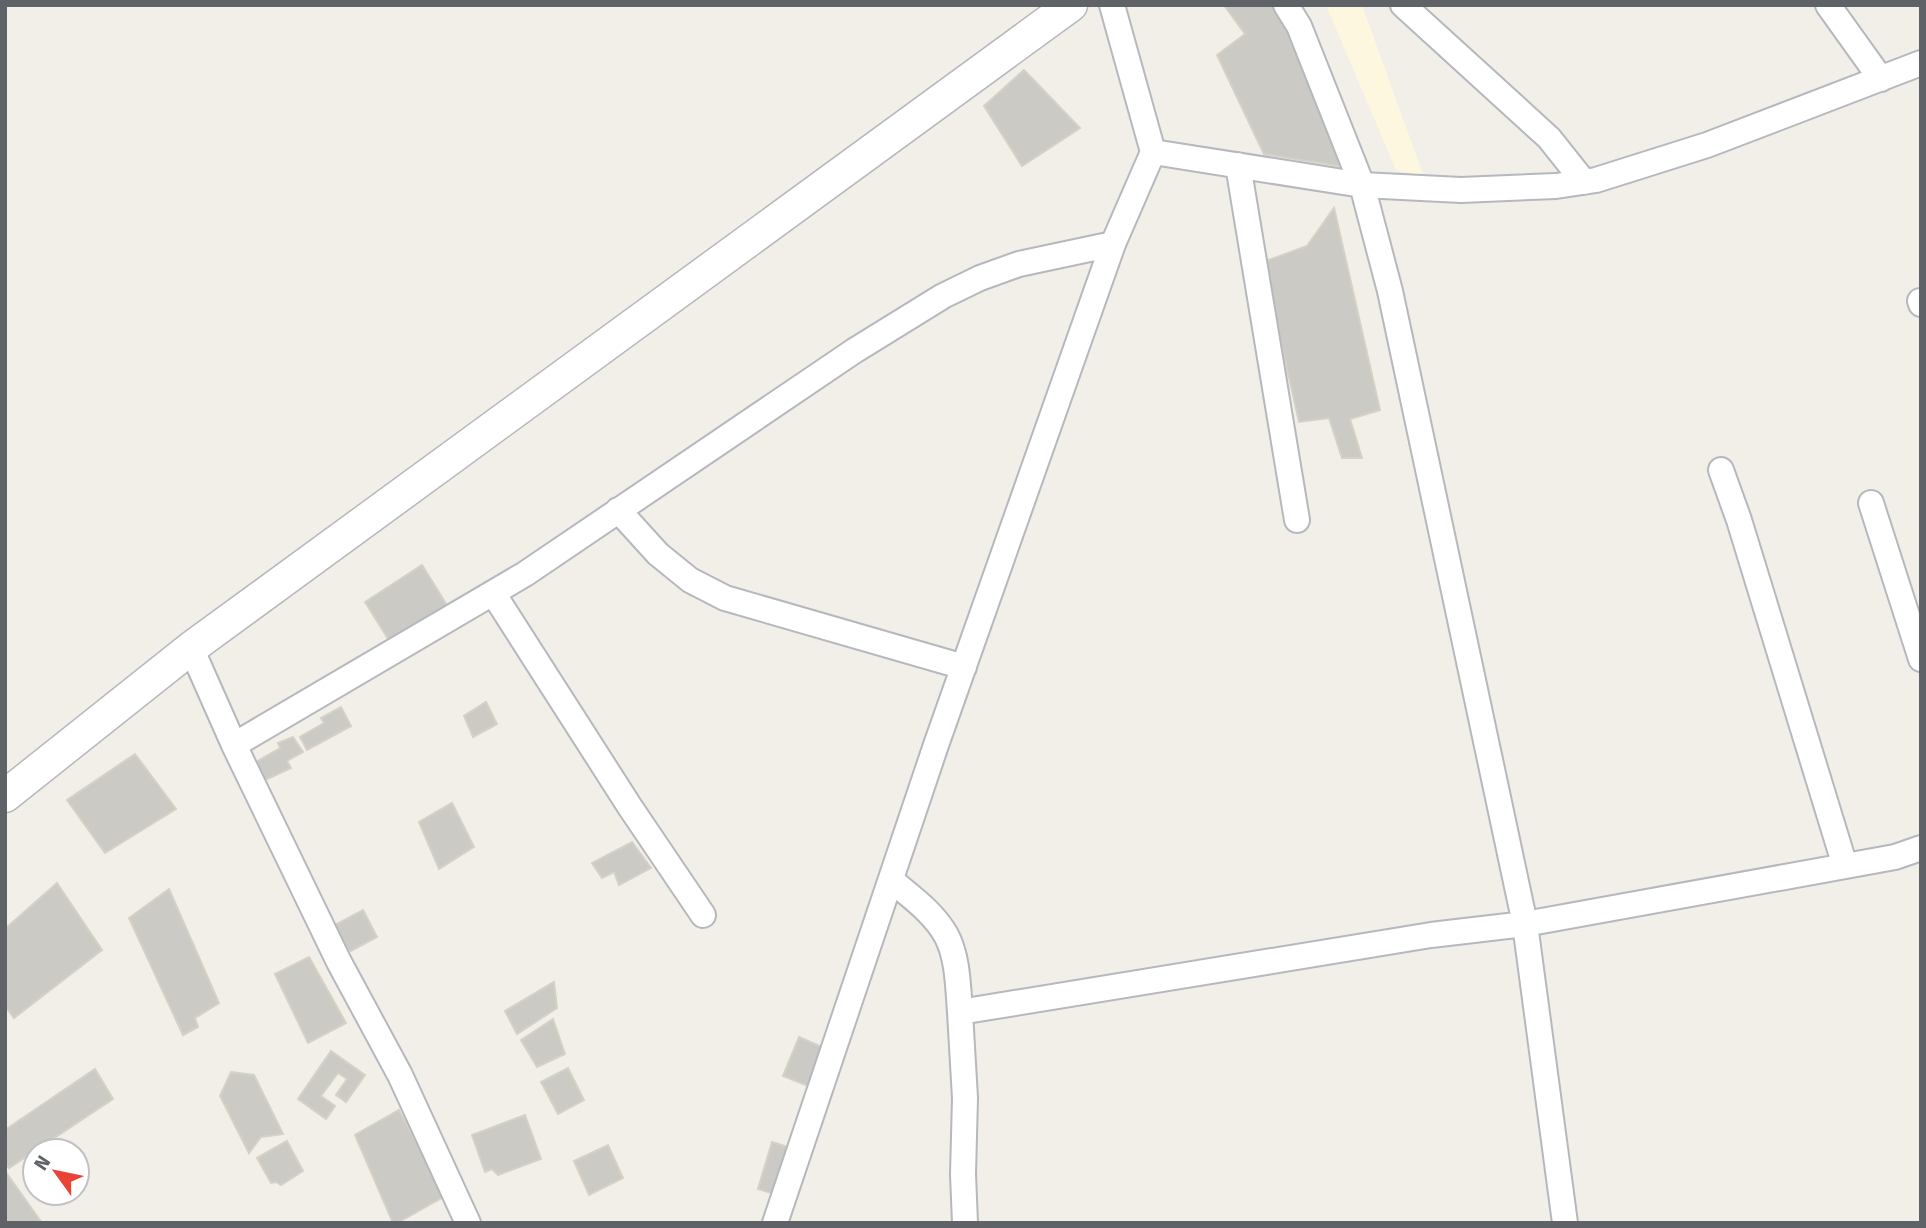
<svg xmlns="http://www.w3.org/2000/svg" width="1926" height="1228" viewBox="0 0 1926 1228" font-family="'Fira Sans',sans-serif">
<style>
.commercial{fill:#fef7e0}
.building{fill:#cccac5;stroke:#d6d1c6;stroke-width:2}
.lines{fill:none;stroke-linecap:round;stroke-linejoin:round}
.minor-casing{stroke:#b5b8bc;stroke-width:28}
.tertiary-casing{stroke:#b5b8bc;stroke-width:35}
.minor{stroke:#fff;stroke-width:24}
.tertiary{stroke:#fff;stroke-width:32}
</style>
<rect width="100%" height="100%" fill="#f1efe8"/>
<path class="commercial" d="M1326,5h36l62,172 -28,-7z"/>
<path class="building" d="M1224,5h64l64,163 -88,-14 -47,-99 28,-21z
M1024,70l56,58 -58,38 -38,-60z
M1334,208l46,202 -30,9 12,39h-20l-13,-40 -30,4 -23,-102 -10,-59 41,-15z
M422,565l36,58 -58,35 -35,-56z
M486,702l11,22 -24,13 -9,-21z
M341,707l10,19 -44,24 -7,-13 24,-14 -3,-5z
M293,737l10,15 -16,9 4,7 -26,12 -14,-15 29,-17 -2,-5z
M135,754l41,55 -71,44 -38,-53z
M452,803l22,44 -35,22 -20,-47z
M632,842l19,26 -32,17 -5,-13 -12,6 -10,-15z
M57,883l45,67 -88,68 -9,-12v-77z
M169,889l50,114 -24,15 3,9 -15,8 -54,-117z
M363,910l14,27 -28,15 -14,-27z
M309,957l37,66 -38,20 -33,-69z
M554,982l3,26 -40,26 -12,-23z
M553,1019l12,35 -28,13 -16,-27z
M799,1037l25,11 -16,38 -25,-10z
M331,1051l34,24 -19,27 -10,-7 11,-16 -9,-6 -17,23 14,10 -9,13 -28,-20z
M568,1068l16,32 -26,14 -17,-32z
M95,1069l18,30 -104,69 -4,-6v-32z
M231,1072l23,3 29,59 -22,3 -12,16 -29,-57z
M399,1110l46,86 -48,27h-4l-38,-88z
M525,1115l16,44 -43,16 -6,-6 -7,3 -13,-37z
M287,1141l16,30 -22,14 -5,-3 -5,1 -14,-25z
M772,1142l19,6 -13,47 -20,-6z
M608,1145l15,33 -34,17 -15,-34z
M5,1171l37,52h-37z"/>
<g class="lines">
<defs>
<path id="minor" d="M1286,5l13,21 63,159 28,106 135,633 40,299
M1403,5l146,133 35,44
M1828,5l53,74
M1153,152l209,33 99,5 95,-4 40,-6 111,-35 214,-82
M1238,165l59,355
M1920,301l1,3
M1721,470l18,50 106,346
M1871,503l50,156
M618,510l40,44 32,26 35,18 239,69
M493,593l137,214 73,108
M191,648l43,97 105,217 61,113 68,148
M234,745l291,-171 329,-223 89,-55 37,-18 39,-14 94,-20
M891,880c19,16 42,32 55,55 12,22 12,52 14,77l471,-77 94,-11 370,-67 26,-9
M960,1012l5,86 -2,76 2,49
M775,1223l161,-478 177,-501 40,-92 -41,-147"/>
<path id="tertiary" d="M5,796l186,-148 880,-643"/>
</defs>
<use href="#minor" class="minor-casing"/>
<use href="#tertiary" class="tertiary-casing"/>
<use href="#minor" class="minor"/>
<use href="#tertiary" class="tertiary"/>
</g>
<rect width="1926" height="1228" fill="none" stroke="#5f6368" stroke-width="14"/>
<g transform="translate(56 1172) rotate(303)"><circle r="33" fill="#ffffff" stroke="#bfc1c3" stroke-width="2"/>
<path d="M0-5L12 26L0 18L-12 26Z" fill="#ea4335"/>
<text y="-10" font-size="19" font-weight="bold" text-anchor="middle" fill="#5f6368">N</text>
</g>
</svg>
